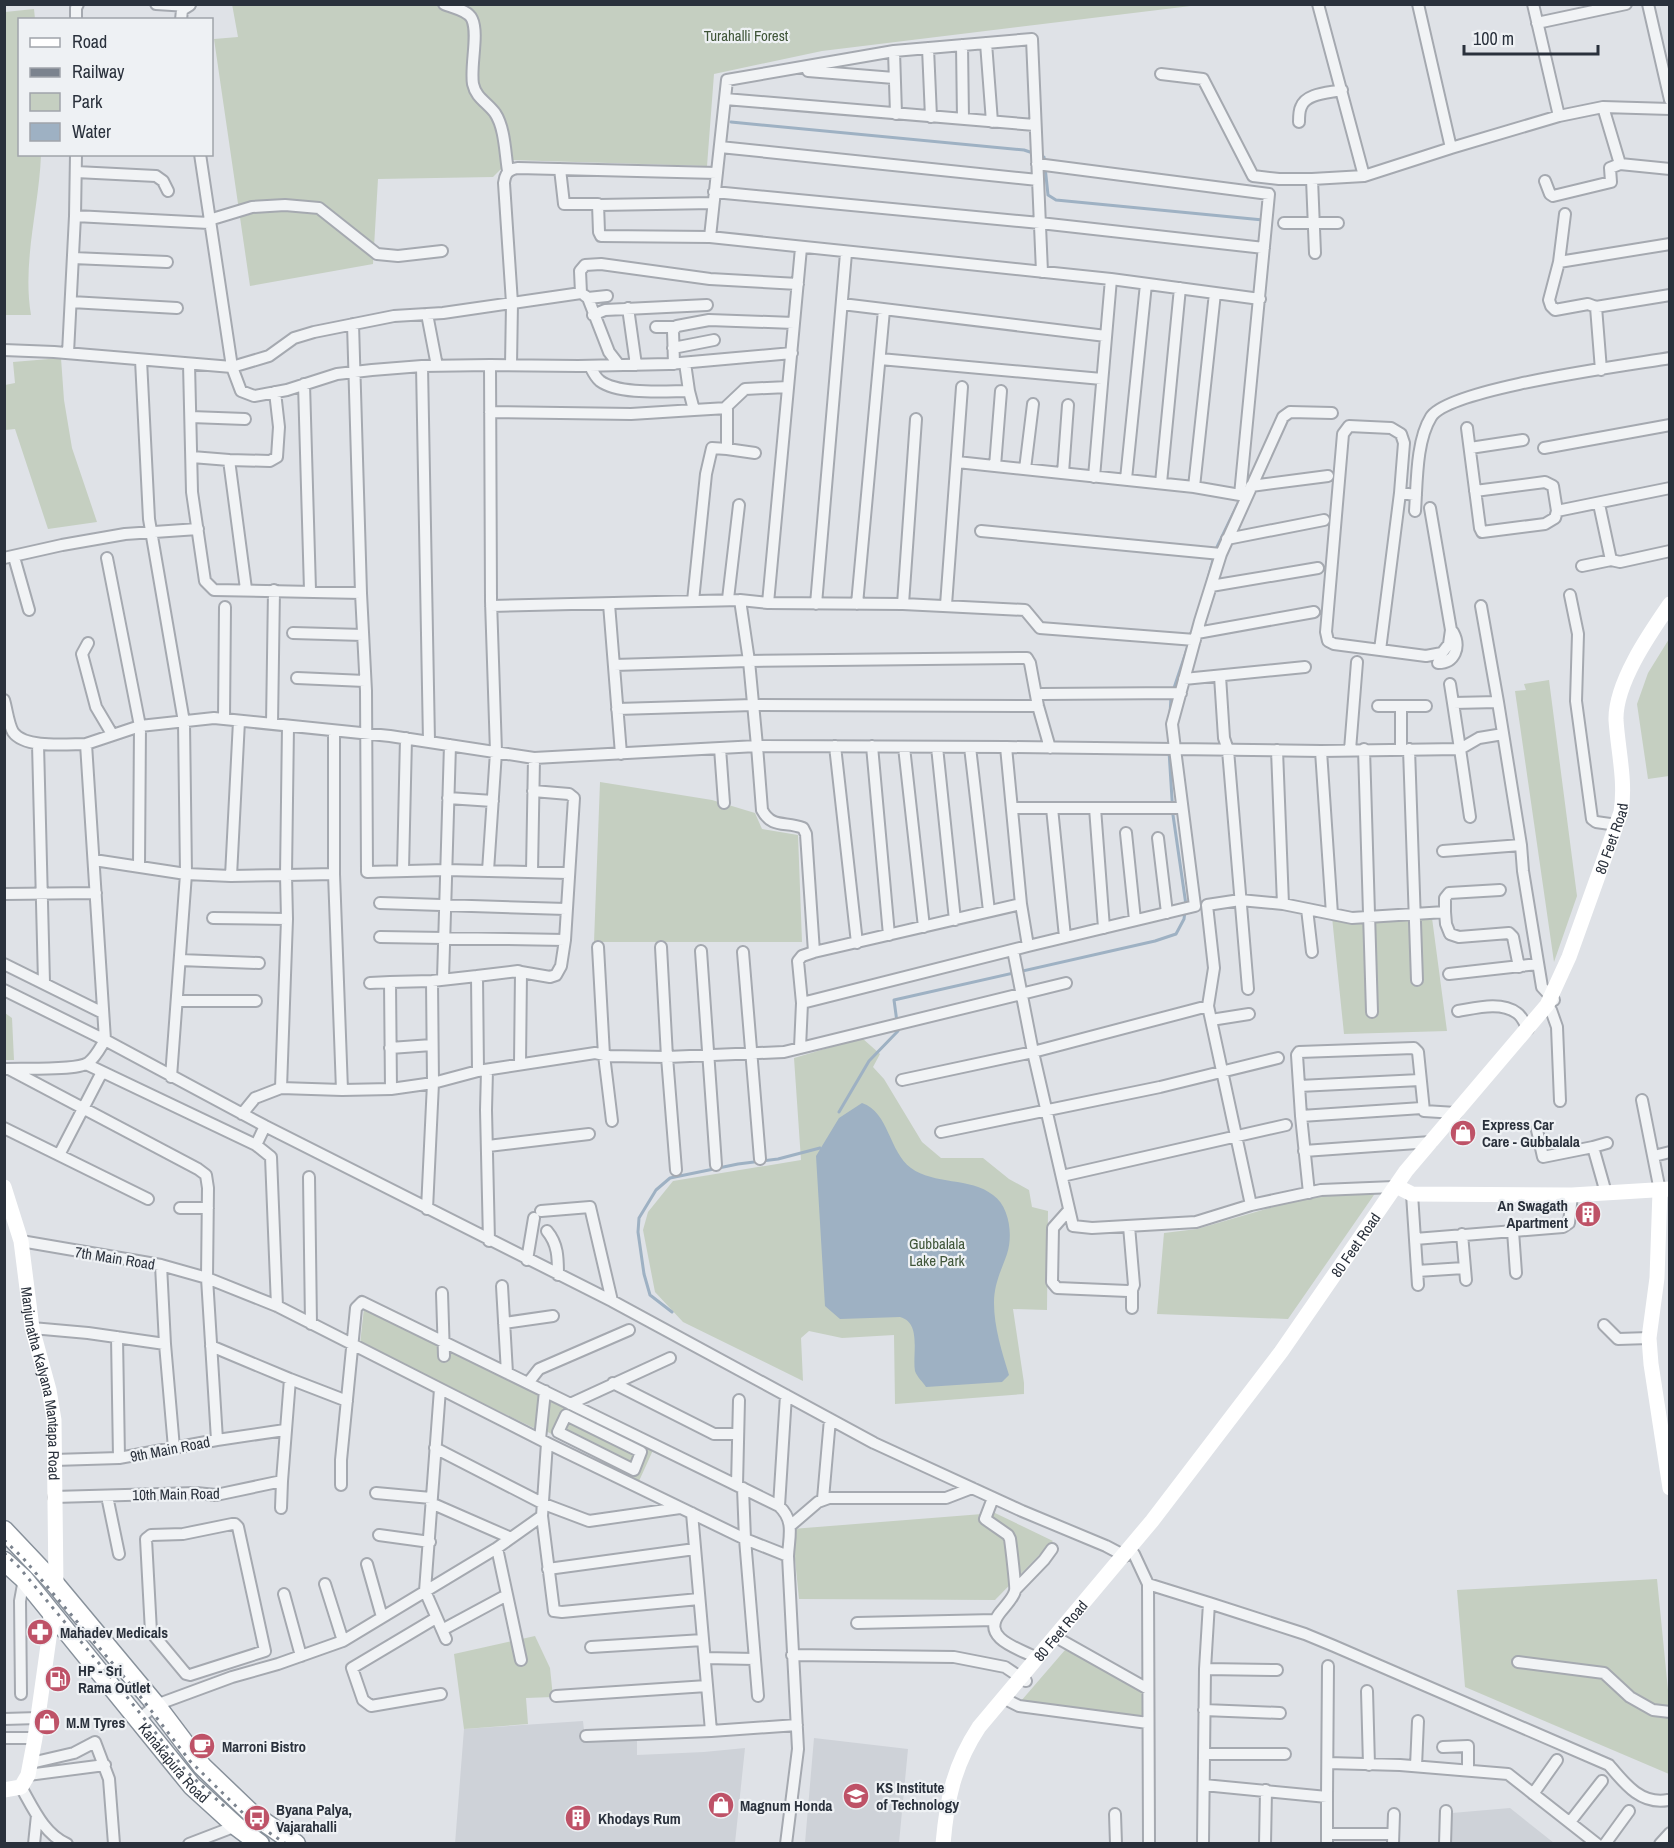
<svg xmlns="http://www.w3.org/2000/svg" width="1674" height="1848" viewBox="0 0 1674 1848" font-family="'Archivo Narrow',sans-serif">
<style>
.built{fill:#ced2d8}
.green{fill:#c5cfc1}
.water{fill:#9eb1c3}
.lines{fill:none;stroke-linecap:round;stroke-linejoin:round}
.stream{stroke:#9eb1c3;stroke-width:3}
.street-casing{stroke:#a5a9b0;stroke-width:14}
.highway-casing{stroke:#88919b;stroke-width:21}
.street{stroke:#f1f3f5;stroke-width:10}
.secondary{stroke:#fff;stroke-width:15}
.highway{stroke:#fff;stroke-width:18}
.rail{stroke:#7b838e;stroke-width:3;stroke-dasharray:3 6;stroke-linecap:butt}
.labels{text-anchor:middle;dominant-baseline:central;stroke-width:4.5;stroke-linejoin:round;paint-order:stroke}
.park-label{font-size:15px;fill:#405639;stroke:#eef1f4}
.street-label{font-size:15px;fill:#2a313c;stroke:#eef1f4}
.poi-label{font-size:15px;font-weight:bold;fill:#2a313c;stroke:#eef1f4;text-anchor:start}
</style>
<rect width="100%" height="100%" fill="#dfe2e7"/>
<path class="built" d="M583,1721l2,18 52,-1v17l67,-3 41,-4 -10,95 -280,1 9,-115z
M814,1738l94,11 -9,94h-94z
M1510,1808l44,35h-104l2,-30z"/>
<path class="green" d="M232,4l967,1 -377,46 -108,23 -7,92 -197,-6 -17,17 -115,2 -5,85 -123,22 -36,-247 24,-2z
M34,9l1,10 -15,1v134l21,1c-2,53 -19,107 -10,160h-26v-303z
M61,358l3,42 8,48 25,74 -49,7 -33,-100 -10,1v-45l10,-2 -2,-21z
M1669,639v137l-21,3 -11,-75 11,-31z
M1549,680l28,216 -23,66 -39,-271 11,-1 -2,-6z
M600,782l112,18 43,13 7,16 36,6 4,107h-208z
M1332,917l100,1 15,113 -103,3z
M5,1013l7,5 2,42h-9z
M862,1038l18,16 -7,13 11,12 38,63 19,16h42l26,21 20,11 3,17 16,4 -1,99 -34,-1 11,74v11l-129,10 -1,-69 -52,3 -33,-7 -8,7 2,43 -120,-59 -28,-30 -12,-62 5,-18 25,-31 128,-21 -7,-102z
M1376,1192l-88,127 -131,-5 7,-81 33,-4 114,-33z
M364,1308l178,87 -4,35 -178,-86z
M548,1399l106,49 -15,33 -93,-50z
M995,1513l58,28 -58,59 -196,-1 -7,-70z
M1657,1579l12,121v74l-204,-87 -8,-97z
M535,1636l15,32 3,29 -27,1 2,26 -64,5 -10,-75z
M1065,1650l80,39 -3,30 -121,-18z"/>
<path class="water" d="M862,1103c27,9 27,49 49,65 23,17 59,9 82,27 17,12 20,41 14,59 -6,17 -13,30 -13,49 0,24 8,49 15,72l-7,7 -76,5c-3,-5 -9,-10 -11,-16 -3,-17 7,-48 -15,-54l-60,2 -15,-13 -9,-150 23,-38z"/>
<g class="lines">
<path class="stream" d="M731,122l293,28 9,3
M1040,155l4,2 4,38 8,5 207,20
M1217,547l24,-50
M1208,579l5,-19
M1173,691l16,-48
M1170,714l1,-17
M1169,751l4,64 13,90
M897,1022l-3,-22 261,-59 21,-7 8,-15 1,-8
M839,1112l30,-51 29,-30v-3
M672,1312l-22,-17 -6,-21 -6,-42 1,-14 17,-28 14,-12 68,-14 40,-5 42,-11"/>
<defs>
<path id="street" d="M156,4l32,2
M444,4c9,4 24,6 28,15 7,15 -2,47 1,65 3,14 14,18 22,29 10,15 10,40 13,58
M1318,4l46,172
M1418,4l33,144 108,-32 44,-9 67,2
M1533,4l26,112
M1648,4l22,96
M76,20v-12l2,-4
M181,20l1,-10 8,-5
M1537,23l89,-19
M986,43l6,79
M962,45l1,74
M928,48l3,69
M894,51l2,63
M808,71l86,7
M1161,74l42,5 50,97 26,3h33l52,-3 87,-28
M725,99l310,26
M1603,107l17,57 50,5
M1299,122c0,-5 0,-11 2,-15 5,-14 28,-14 41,-17
M720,147l318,33
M560,169l4,35h34l1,28 2,4 109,1 401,42 149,20
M76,172l80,4 7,5 5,10
M1312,179l3,74
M1545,181l5,13 3,2 58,-14 -1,-14 10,-4
M714,192l326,31 224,25
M599,205l114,-2
M1565,214l-6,48 -10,38 2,6 4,4 33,-6 8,3 5,63
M75,216l134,7
M209,220l43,-13 33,-2 34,3 58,46 21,2 44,-5
M1284,223h54
M710,237l17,-157 167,-29 138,-12 10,233
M73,258l94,4
M1559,262l111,-18
M584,295l4,3 19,-2
M588,298l21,54 10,13
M71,302l106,6
M842,304l264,32
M1596,307l74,-12
M628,308l8,57
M427,314l10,52
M593,315l12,-5 102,-5
M353,324l8,269
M656,327h19
M673,348l41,-8
M4,350l50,2 178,15 -32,-213
M68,353l7,-137 1,-62
M880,359l222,20
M141,360l8,159 35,203 2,152 -15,203
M685,363l4,28 5,19 33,-2v41l-15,-1 -6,26 -13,127
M189,364l3,128 13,89 9,9 147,3 5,98 1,181 79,-2 122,3
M674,364l-1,-33 4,-5 32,-6 85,3
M490,365l88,1 91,-2 123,-11
M511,365l1,-62 -8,-120c1,-10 5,-14 14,-15l199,5
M422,366l7,375
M590,366c3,6 5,11 10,15 19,14 66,10 89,10
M304,384l6,206
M726,407l19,-18 43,-2
M490,412l141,2 63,-4
M1332,413l-42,-1 -7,5 -62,137 -21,67 -28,103 3,25 146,2 139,-2 -7,-46 45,-1 23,143 2,26 19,116 12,13
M191,417l54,2
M1467,428l13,100 2,4 63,-8 10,-6 2,-7 113,-23
M1470,448l53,-8
M1544,448l126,-23
M727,449l28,4
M192,457l37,3 17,129
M229,460l41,1 7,-4 2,-30 -4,-35
M957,462l237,25 46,8 29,-301 -232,-30
M995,466l6,-75
M1025,469l8,-65
M1063,473l5,-68
M1094,477l17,-198
M1126,479l20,-195
M1161,483l19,-195
M1251,486l77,-10
M1194,487l21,-194
M1475,491l70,-9 8,4 4,25
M1400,493l-20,157 -46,-6 -6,-3 -2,-9 17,-198 6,-8 42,2 10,6 3,9 -4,50 16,2
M1599,504l12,56 9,2 50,-11
M1415,511c2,-28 1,-70 16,-94 18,-29 198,-52 239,-59
M981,531l240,23
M1227,539l97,-19
M14,557l15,53
M4,558l58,-13 63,-11 73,-5
M107,558l33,168 -1,140
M1582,566l29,-6
M1211,586l107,-18
M1570,595l8,39 -2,67 16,118 4,3 21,3
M728,599l11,-94
M768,603l33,-355
M609,604l12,150
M816,604l30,-351
M857,604l27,-294
M903,604l122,6 15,18 155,12
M946,605l16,-218
M491,606l249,-6
M1481,606l17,96
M293,633l70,2
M1197,633l117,-21
M88,643l-6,11 14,53 16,27
M1380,650l46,6 16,-3 7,-9 2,-14 -21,-122
M1438,663c17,0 23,-16 15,-31
M614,665l135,-4 278,-3 3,5 8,43 12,42
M1220,676l4,62 4,12 20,239
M297,678l68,3
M1184,679l121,-12
M1450,684l3,19
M1041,694l140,-1
M4,700c3,10 4,23 9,32 12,17 55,12 73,12
M1378,706h48
M617,709l136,-4 285,1
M224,719l1,-112
M272,724l2,-134
M38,744l6,238
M757,746l249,1 15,157 -207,48 -8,-118 -3,-6c-17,-7 -31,1 -41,-18z
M835,746l22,197
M872,746l17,189
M904,747l20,180
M937,747l18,173
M970,747l19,164
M1006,747l169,2 20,157 -167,40
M720,748l4,55
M1364,749l8,263
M1401,749v-43
M1409,749l8,231
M1277,750l6,154
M1350,750l7,-88
M1321,751l11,163
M448,798l45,3
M1012,808h170
M1052,808l13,129
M1095,808l9,120
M1470,817l-10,-68 19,-11 24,-4
M1126,833l9,87
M1158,838l9,75
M1443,851l78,-6
M94,860l92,14 45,2 55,-1 2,-149
M403,870l3,-132
M488,871l8,-119 -5,-151 -1,-236 -68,1 -50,4 -35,4 -50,16 -33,6 -13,-5 -9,-24 37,-11 25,-18 20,-6 80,-16 49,-3 138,-20 -1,-22 5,-6 16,-1 109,15 88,5
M532,872l2,-114
M231,876l8,-155
M4,894l92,-1
M380,903l186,6
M1307,909l5,43
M1445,912v-14l4,-5 51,-3
M213,918l74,1
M380,937l185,3
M598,947l6,108 8,66
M661,947l6,110 9,113
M701,951l15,214
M743,952l17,207
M814,952l-12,4 -4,5 4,42 226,-57 -7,-42
M180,960l79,3
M4,964l99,49
M521,972l29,5 6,-2 5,-9 4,-26 9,-142 -5,-4 -36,-3
M1449,974l89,-10
M477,976l41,-5 3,1 -1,92
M443,979l7,-234
M370,983l20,-1
M4,990l101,50 160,86 347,175 262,142 148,68 84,35 19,10
M177,1001h79
M1208,1006l-175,46 40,174 19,2 104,-6 55,-17
M1551,1010l6,17 3,74
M1458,1011c18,-3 43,-10 59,2 5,3 8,11 11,16
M1211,1020l38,-6
M390,1048l42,-3
M800,1048l2,-45
M86,1064l170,81 9,-19
M4,1069c18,-1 71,2 84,-6 8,-6 12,-15 17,-23l-19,-296 54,-18 74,-8 176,18 144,22 223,-12 -8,-85 -9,-61 28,3 135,1 13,-185
M9,1069l189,100 8,6 2,13 -1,90 70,28 270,137 198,96 -2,-51
M487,1070l-1,40 3,131
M902,1080l131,-28 -20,-102
M1299,1086l121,-6
M281,1088l6,-169 -1,-44 48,-1
M391,1089l-1,-107 42,-1 45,-5 1,95
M342,1090l49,-1 42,-6 45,-12 117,-18 14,3 58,1 117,-5 282,-69
M1642,1100l18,91
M242,1114l13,-16 26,-10 61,2 -8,-216v-143
M1301,1116l121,-8
M4,1128l144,71
M1537,1130l6,27 50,-10
M941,1132l219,-45 118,-29
M256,1145l15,12 6,149
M488,1146l101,-12
M1304,1151l127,-9
M59,1155l43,-83
M1654,1156l16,-4
M1062,1176l224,-51
M309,1177l2,147
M1394,1187l-73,3 -70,15 -43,-199 6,-38 -7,-63 33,-5 43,4 69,14 93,-6 1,12 4,10 9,3 50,-4 4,4 6,30
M1309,1193l-8,-77 -4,-61 2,-3 115,-4 4,4 6,59 32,2
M1606,1193l-13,-46 14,-4
M1412,1194l6,91
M180,1208h28
M427,1209l6,-126 -1,-102
M1069,1210l-16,18 -1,54 5,6 71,3 4,-1 2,-5 -5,-59
M541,1211l49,-4 22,94
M547,1231c11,13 11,27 11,44
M1513,1231l3,42
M1462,1234l4,46
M1415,1239l148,-12 6,-4 3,-28
M21,1241l140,24 46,13 10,162
M527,1260l7,-42
M161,1265l4,79 9,104
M1417,1271l47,-3
M502,1286l5,87
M1132,1290v18
M442,1293l2,63
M504,1323l49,-7
M1604,1325l14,14 31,-1
M32,1328l56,5 77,11
M117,1337l2,121
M211,1346l79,33 57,22
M528,1383l11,-14 90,-39
M613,1383l101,51h24
M440,1389l-15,202 21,48
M570,1404l100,-46
M566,1415l75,37 -7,18 -76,-38z
M540,1439l5,-48
M435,1448l109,56 45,17 91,-13
M54,1460l65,-2 98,-18 68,-10
M341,1485v-25l15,-152 6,-6 417,204c16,15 10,30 9,50l10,193 -12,95
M737,1485l2,-85
M376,1493l55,5
M107,1496l12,58
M54,1497l142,-4 20,2 66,-14 8,-102
M993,1498l-8,21 23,16 2,4c1,7 6,48 5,52 -2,8 -11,16 -16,23 -18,25 21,35 38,44
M823,1499l7,-80
M431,1503l80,35
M779,1506l7,-111
M281,1508l1,-27
M692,1513l19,218 86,-6
M542,1516l12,95 8,1 137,-13
M232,1524h3l3,3 27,124 -75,24 -4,-1 -35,-42 -5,-93 5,-4 32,-1z
M790,1526l28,-24 11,-4h117l26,-10
M379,1535l51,7
M497,1548l24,112
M1134,1554l14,30 1,260
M367,1564l15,53
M548,1569l147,-20
M325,1584l18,57
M1148,1584l61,19 -4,66 -2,175
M1015,1590l29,-30 8,-11
M284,1594l17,62
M1209,1603l96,31 29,12 275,119c16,19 32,40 59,35
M436,1618l-84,50 11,32 8,6 70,-12
M857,1623l138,-3
M442,1630l65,-35
M1061,1640l87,49
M591,1647l112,-7
M792,1655l162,2 51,10 21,14
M705,1658l50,1
M1518,1662l86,11 26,24 23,13 17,2
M1205,1669l72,1
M1367,1691l2,74
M21,1694l-1,-93 4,-22
M556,1696l151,-10
M758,1696l-13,-157 43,17
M1009,1701l10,5 129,17
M1204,1710l76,3
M4,1719l34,-1
M139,1719l17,-14 76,-28 46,-13 65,-23 154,-93 45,-32 5,-73
M586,1736l125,-5
M4,1738h31
M1443,1747l25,-1v24
M1204,1754h81
M31,1763l43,-10 21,-11 14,37 5,65
M1328,1763l72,2 108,9 89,70
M1416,1766l2,-45
M28,1775l77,-10
M1204,1785l123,12v47
M21,1787c12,21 23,47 46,57
M1533,1794l24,-34
M1327,1797l1,-131
M1115,1814l1,30
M1570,1822l32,-41
M1327,1834h66
M34,1844l3,-29
M189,1844l47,-18
M1265,1844l1,-54
M1393,1844l1,-30
M1445,1844l1,-33
M1605,1844l24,-33
M1660,1844l10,-11"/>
<g id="highway">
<path d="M4,1530l52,55 100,120 46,61 49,47 45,31"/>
<path id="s3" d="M4,1561l20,18 168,207 44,40 24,18"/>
</g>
</defs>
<use href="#street" class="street-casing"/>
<use href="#highway" class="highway-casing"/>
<use href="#street" class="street"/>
<g class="secondary">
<path id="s1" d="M4,1187l17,54 11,87 17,62 5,30 2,165"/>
<path d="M1402,1189l10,5 160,1 98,-6"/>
<path d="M1660,1191l-3,87 -8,60 2,26 19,124"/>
<path d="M4,1790l17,-3 7,-12 7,-37 15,-107 1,-18"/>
<path id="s2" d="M943,1844c4,-46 11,-79 36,-117l173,-206 129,-169 125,-181 141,-166 22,-48 52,-145c5,-31 -3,-61 -5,-92 -1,-37 34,-87 54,-116"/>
</g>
<use href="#highway" class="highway"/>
<path class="rail" d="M4,1540l19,18 113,133 54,70 59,58 37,25
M4,1553l14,13 109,131 60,75 39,36"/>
</g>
<defs>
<symbol id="shop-disc" viewBox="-11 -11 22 22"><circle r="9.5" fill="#be5267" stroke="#eef1f4"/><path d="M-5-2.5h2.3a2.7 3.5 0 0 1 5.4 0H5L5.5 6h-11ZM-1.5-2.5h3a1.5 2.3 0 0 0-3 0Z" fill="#fff"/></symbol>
<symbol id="building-disc" viewBox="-11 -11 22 22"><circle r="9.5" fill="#be5267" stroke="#eef1f4"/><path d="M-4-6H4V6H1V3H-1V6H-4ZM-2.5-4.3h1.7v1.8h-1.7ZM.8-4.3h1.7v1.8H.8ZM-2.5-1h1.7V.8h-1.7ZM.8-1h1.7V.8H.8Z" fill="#fff"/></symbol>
<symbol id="pharmacy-disc" viewBox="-11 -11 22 22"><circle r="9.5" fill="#be5267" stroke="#eef1f4"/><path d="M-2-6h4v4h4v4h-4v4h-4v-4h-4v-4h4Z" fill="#fff"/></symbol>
<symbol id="fuel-disc" viewBox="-11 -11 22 22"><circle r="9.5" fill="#be5267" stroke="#eef1f4"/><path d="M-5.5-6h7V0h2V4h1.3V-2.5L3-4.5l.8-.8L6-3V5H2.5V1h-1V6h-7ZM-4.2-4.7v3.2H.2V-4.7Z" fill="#fff"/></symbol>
<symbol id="cafe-disc" viewBox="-11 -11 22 22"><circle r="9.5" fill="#be5267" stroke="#eef1f4"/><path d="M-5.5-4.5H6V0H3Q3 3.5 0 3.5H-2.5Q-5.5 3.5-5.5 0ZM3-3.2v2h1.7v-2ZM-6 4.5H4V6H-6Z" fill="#fff"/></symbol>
<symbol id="university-disc" viewBox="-11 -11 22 22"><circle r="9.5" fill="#be5267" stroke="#eef1f4"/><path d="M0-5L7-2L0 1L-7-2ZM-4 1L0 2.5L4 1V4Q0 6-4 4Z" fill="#fff"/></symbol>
<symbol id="bus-disc" viewBox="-11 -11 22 22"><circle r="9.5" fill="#be5267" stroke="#eef1f4"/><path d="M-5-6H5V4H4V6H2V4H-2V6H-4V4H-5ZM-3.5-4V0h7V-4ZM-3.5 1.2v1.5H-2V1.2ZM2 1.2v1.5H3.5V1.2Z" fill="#fff"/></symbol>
</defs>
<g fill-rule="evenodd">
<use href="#shop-disc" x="1448" y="1118" width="30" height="30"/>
<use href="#building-disc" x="1573" y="1199" width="30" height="30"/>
<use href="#pharmacy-disc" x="25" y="1617" width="30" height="30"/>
<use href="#fuel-disc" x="43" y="1664" width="30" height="30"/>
<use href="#shop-disc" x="32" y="1707" width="30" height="30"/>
<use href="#cafe-disc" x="187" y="1731" width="30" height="30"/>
<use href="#university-disc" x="841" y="1781" width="30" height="30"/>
<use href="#shop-disc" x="706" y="1790" width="30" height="30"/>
<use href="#bus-disc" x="242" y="1803" width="30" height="30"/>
<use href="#building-disc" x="563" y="1803" width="30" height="30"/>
</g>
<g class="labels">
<g class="park-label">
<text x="746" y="35">Turahalli Forest</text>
<text x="937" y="1243">Gubbalala<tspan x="937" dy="17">Lake Park</tspan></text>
</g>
<g class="street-label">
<text stroke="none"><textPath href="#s2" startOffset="1222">80 Feet Road</textPath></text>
<text stroke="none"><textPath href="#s2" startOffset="736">80 Feet Road</textPath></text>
<text transform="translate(115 1258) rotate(9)">7th Main Road</text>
<text stroke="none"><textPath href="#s1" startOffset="201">Manjunatha Kalyana Mantapa Road</textPath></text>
<text transform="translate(170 1449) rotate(-11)">9th Main Road</text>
<text transform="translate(176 1494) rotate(-1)">10th Main Road</text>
<text stroke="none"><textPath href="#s2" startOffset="250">80 Feet Road</textPath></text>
<text stroke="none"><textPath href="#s3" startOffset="264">Kanakapura Road</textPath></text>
</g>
<g class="poi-label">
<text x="1482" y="1124">Express Car<tspan x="1482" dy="17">Care - Gubbalala</tspan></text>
<text x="1568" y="1205" text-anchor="end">An Swagath<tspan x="1568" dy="17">Apartment</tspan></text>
<text x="60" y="1632">Mahadev Medicals</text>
<text x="78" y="1670">HP - Sri<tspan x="78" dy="17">Rama Outlet</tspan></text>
<text x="66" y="1722">M.M Tyres</text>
<text x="222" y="1746">Marroni Bistro</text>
<text x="876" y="1787">KS Institute<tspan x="876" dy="17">of Technology</tspan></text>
<text x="740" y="1805">Magnum Honda</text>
<text x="276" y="1809">Byana Palya,<tspan x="276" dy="17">Vajarahalli</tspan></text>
<text x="598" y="1818">Khodays Rum</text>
</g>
</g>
<rect width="1674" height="1848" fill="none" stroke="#2a313c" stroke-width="12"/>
<rect x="18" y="18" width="195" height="138" fill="#eef1f4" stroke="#a0a4aa" stroke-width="1.5"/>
<rect x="30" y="38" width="30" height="9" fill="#ffffff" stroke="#a0a4aa" stroke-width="1.5"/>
<text x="72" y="48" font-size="18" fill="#2a313c">Road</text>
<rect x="30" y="68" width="30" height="9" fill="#7b838e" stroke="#a0a4aa" stroke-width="1.5"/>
<text x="72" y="78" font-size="18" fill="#2a313c">Railway</text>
<rect x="30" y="93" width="30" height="18" fill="#c5cfc1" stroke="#a0a4aa" stroke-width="1.5"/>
<text x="72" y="108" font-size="18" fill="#2a313c">Park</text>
<rect x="30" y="123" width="30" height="18" fill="#9eb1c3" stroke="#a0a4aa" stroke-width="1.5"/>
<text x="72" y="138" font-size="18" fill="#2a313c">Water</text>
<path d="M1464 45v9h134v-9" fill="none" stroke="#2a313c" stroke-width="3"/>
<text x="1473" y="45" font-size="18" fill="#2a313c" stroke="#eef1f4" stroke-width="4.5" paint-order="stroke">100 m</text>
</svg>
